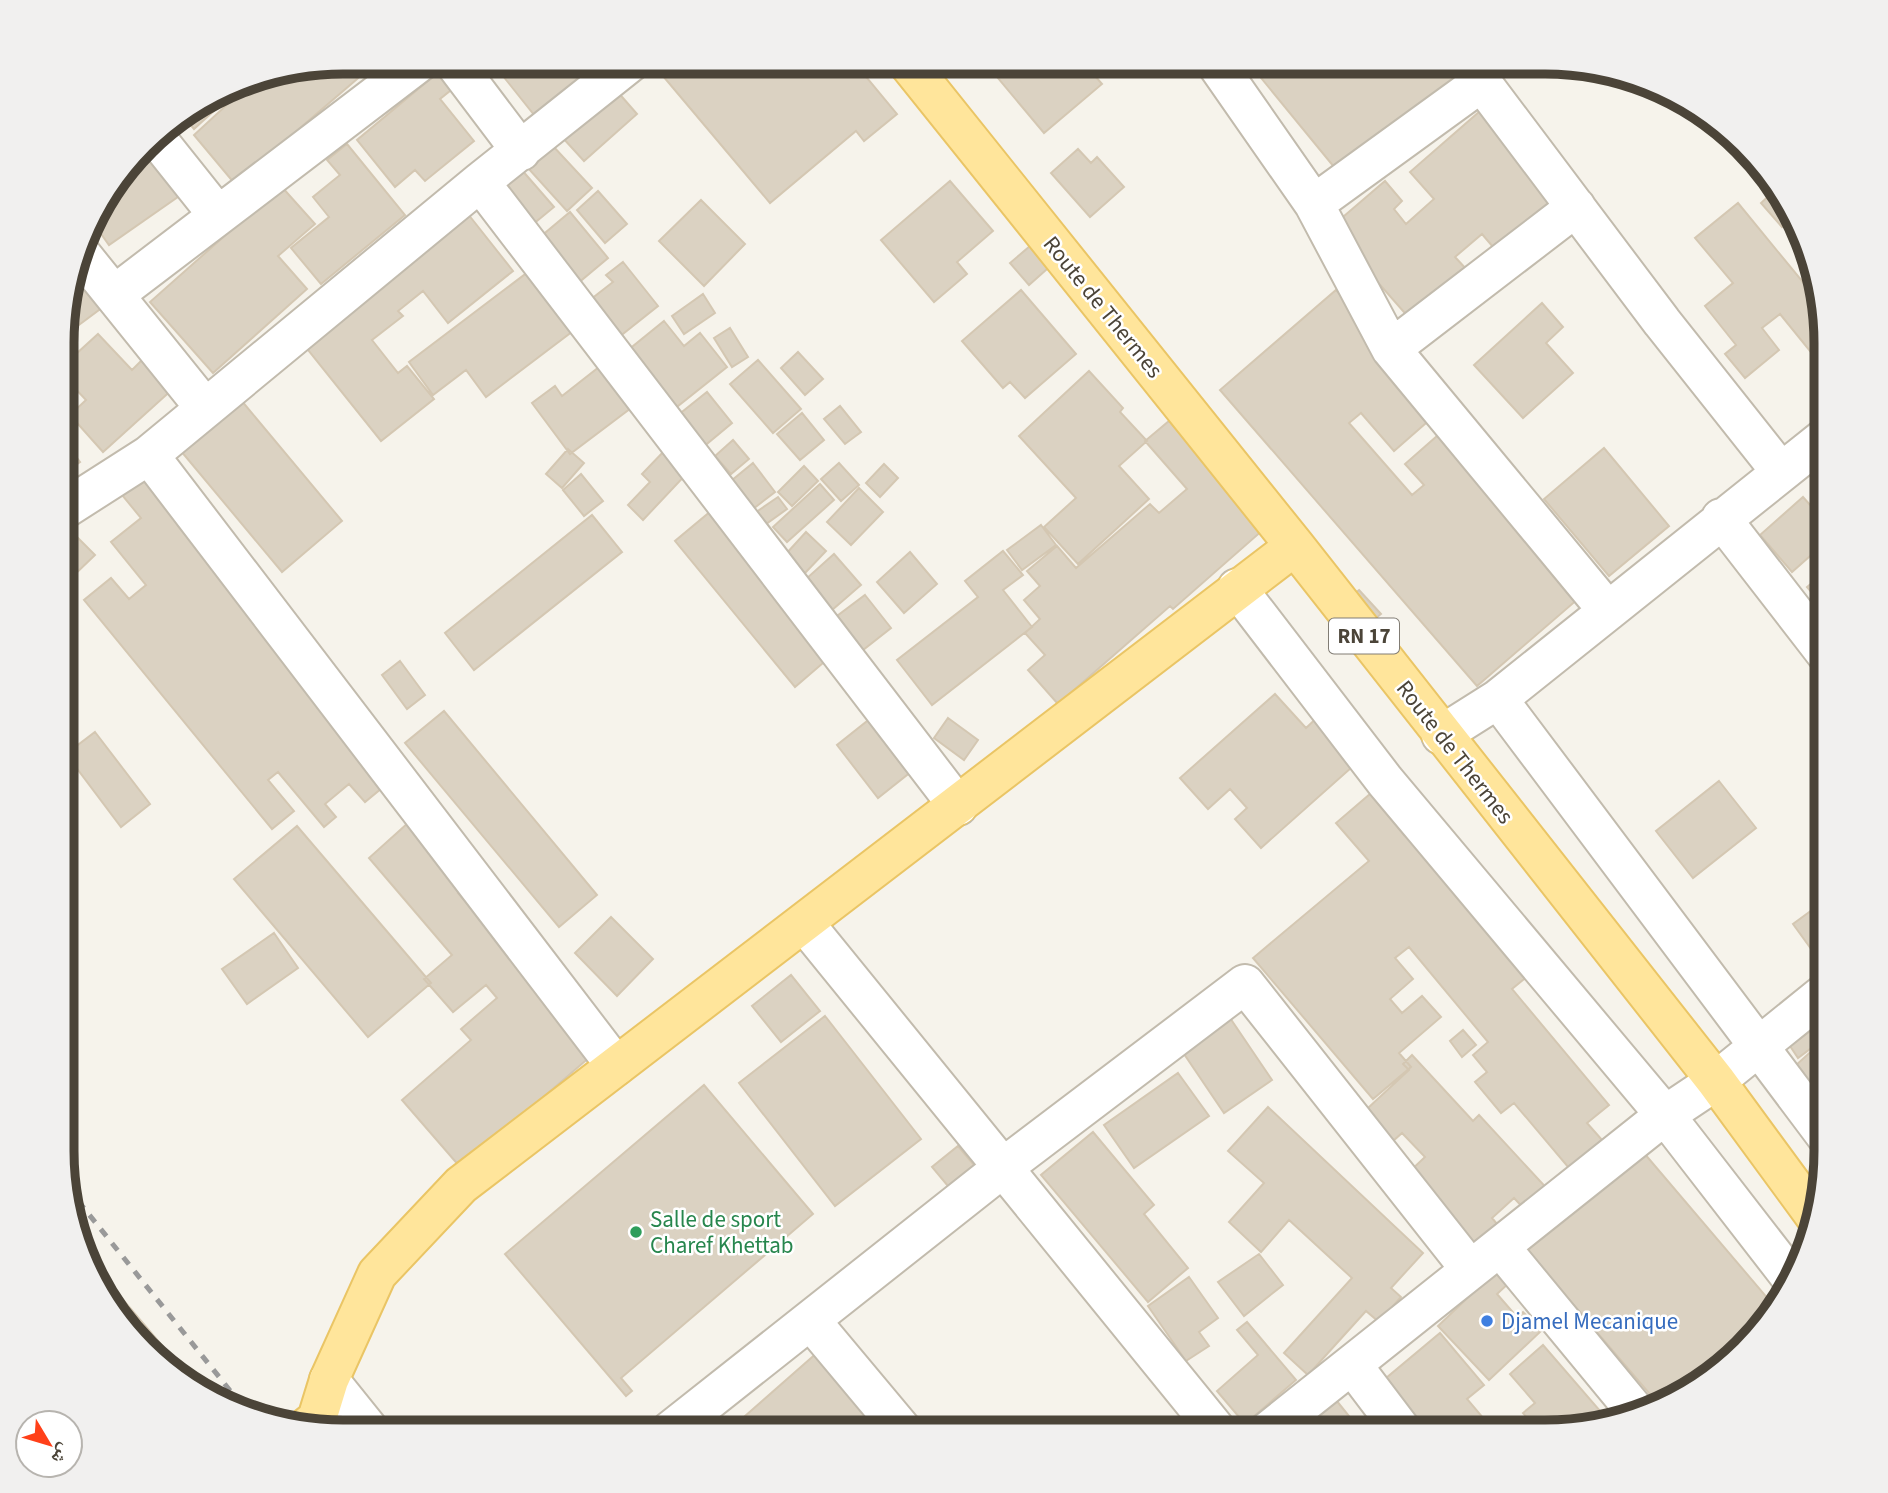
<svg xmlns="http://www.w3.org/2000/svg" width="1888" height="1493" viewBox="0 0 1888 1493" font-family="'Source Sans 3','Noto Naskh Arabic',sans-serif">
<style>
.building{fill:#dbd2c2;stroke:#d4c7b2;stroke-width:2}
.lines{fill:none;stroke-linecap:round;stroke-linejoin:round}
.minor-casing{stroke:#c2bbad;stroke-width:42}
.major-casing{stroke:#eac565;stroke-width:42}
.minor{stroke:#fff;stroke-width:38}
.major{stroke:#ffe59b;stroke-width:38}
.rail{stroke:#999;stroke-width:5;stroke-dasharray:9 9;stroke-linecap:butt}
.leisure-dot{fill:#2e9e5b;stroke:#fff;stroke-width:2.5}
.shop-dot{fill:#3f7fe0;stroke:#fff;stroke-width:2.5}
.labels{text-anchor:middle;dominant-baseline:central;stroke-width:5;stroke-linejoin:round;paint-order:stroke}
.shield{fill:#fff;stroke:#817c74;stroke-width:2}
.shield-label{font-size:21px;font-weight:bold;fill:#4b4438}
.street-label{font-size:23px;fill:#4b4438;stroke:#fff}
.leisure-label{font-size:23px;fill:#27864d;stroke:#fff;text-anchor:start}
.shop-label{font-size:23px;fill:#366cbe;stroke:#fff;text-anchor:start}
.rim{fill:none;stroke:#4b4438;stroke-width:9}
</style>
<rect width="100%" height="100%" fill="#f6f3eb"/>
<path class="building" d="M343,61h35l-143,123 -41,-49 65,-60z
M491,61h120l-72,60z
M680,61h173l44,53 -33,27 -8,-10 -86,72 -107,-127z
M1003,62h80l19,22 -58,49 -52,-62z
M1248,62h214l5,6 -128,105z
M447,65l14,17 -21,17 34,42 -49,40 -10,-11 -20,17 -38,-47z
M616,90l21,24 -53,47 -22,-24z
M208,101l8,8 -22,20 -11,-13z
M1487,105l79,90 -67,59 -17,-20 -27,23 13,14 -57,49 -81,-92 55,-47 17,20 -8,8 12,15 28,-25 -24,-27z
M149,141l36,51 -76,53 -17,-24 7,-19z
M347,144l58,71 -84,69 -30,-36 38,-31 -16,-20 27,-22 -13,-15z
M552,145l40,43 -25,23 -39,-43z
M1078,149l13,14 6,-6 27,30 -34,30 -39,-44z
M521,169l33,38 -22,18 -32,-37z
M950,181l43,50 -36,31 10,12 -33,28 -53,-62z
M281,186l34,38 -37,32 29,33 -94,84 -63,-71z
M598,191l29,33 -22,19 -28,-33z
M1773,192l20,25 -11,10 -21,-24z
M701,200l44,44 -41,42 -45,-45z
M1738,203l73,89 5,-5 11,55v30l-47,-58 -18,14 17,22 -34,28 -20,-24 11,-9 -31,-39 28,-23 -38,-45z
M570,212l38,46 -31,26 -38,-46z
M468,214l45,57 -65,52 -25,-32 -25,20 5,5 -31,24 26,33 9,-7 27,33 -53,42 -77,-96z
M1036,241l19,21 -26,23 -19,-22z
M623,262l35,44 -39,31 -29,-37 23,-18 -7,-7z
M78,263l33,38 -47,35v-30z
M528,272l45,59 -87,66 -20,-27 -33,25 -24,-33z
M1021,290l55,64 -51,44 -15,-16 -7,6 -41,-47z
M1336,290l105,120 -47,41 -33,-38 -12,10 63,72 12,-10 -19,-21 40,-35 141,163 -109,94 -257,-296z
M703,294l12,19 -31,21 -12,-18z
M1542,303l21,24 -17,16 27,30 -50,45 -49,-53z
M664,321l20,25 16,-13 27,34 -54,43 -46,-59z
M730,328l18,29 -16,10 -18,-29z
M98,334l34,36 14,-14 29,31 -72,65 -33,-37 16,-15 -15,-16 -7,7v-26z
M798,352l25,27 -18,16 -24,-27z
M608,360l31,42 -69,52 -38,-51 23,-17 7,10z
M758,360l43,49 -28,24 -43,-49z
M1089,371l34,37 -3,4 27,29 -28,25 30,33 -71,65 -34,-37 32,-29 -57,-62z
M707,392l25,31 -30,25 -25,-32z
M241,400l101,121 -60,51 -101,-121z
M840,406l21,26 -16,12 -21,-25z
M802,413l22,27 -24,20 -23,-26z
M1169,421l95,108 -91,80 -3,-3 -112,98 -30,-34 17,-15 -20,-22 15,-14 -16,-19 16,-14 -13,-15 30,-25 19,22 74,-64 9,9 28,-24 -42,-48z
M63,439l17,23 -17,12z
M733,440l16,19 -18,15 -16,-18z
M668,447l23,22 -48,51 -15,-15 22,-23 -8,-8z
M1604,448l65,78 -60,50 -65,-77z
M568,449l16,14 -22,25 -16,-14z
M753,463l22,29 -22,17 -22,-28z
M839,463l20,22 -18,16 -20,-22z
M884,464l14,14 -18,19 -14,-14z
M804,466l14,15 -26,25 -14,-14z
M151,472l38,45 -11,9 17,21 10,-9 183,245 -23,19 -16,-18 -24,20 11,13 -12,10 -46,-55 -10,8 26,31 -22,18 -188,-229 27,-22 18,21 17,-14 -35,-43 30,-24 -19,-23z
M581,474l22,27 -19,15 -21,-26z
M820,484l14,16 -47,42 -14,-15z
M859,488l24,24 -32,33 -24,-23z
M778,497l9,12 -25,18 -10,-12z
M1803,497l24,27v17l-35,31 -32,-37z
M711,511l119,146 -35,30 -120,-146z
M592,515l30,37 -148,118 -29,-37z
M1041,525l15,20 -34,25 -15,-20z
M806,532l20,19 -21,22 -20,-18z
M74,534l21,21 -24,23 -8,-8v-25z
M1003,551l20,24 -20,15 29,37 -100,78 -35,-45 81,-63 -13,-16z
M910,552l27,32 -33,29 -27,-31z
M834,554l27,31 -29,25 -26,-31z
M1827,570v40l-20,-23z
M1359,590l22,24 -11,9 -22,-24z
M865,595l26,33 -28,22 -26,-34z
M400,661l25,34 -18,14 -25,-34z
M1275,694l31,34 15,-14 40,45 -100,89 -26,-29 12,-11 -17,-19 -22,20 -28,-31z
M444,711l153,184 -38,32 -154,-184z
M871,718l41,53 -34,27 -41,-53z
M948,718l30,22 -14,20 -30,-22z
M95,732l55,72 -29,23 -55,-73z
M1719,781l37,47 -63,50 -37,-47z
M1370,794l34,41 8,-8 122,144 -22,18 97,116 -22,18 15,17 -33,28 -55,-65 -13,10 -26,-31 12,-10 -14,-17 15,-13 -79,-95 -14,11 18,21 -23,20 12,14 20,-17 19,21 -42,36 12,14 -38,32 -120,-141 116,-97 -33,-38z
M418,814l56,65 -16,14 140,157 -137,118 -59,-68 69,-60 -10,-11 36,-31 -11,-13 -33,27 -29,-33 28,-24 -83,-97z
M297,826l134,157 -63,54 -134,-158z
M1823,902l3,5v43l-9,7 -24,-33z
M611,917l42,42 -36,37 -42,-43z
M274,933l24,35 -51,36 -25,-35z
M791,975l29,36 -39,31 -29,-36z
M1228,1015l44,65 -48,33 -44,-65z
M825,1016l96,123 -86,67 -96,-123z
M1824,1021l2,16 -28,21 -8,-12z
M1463,1030l13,15 -14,12 -12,-16z
M1826,1038v63l-31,-35z
M1412,1055l61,66 6,-6 73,79 -22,21 -16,-17 -22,20 10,12 -23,20 -71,-77 17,-16 -23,-24 -19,17 -28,-30 54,-50 -6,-6z
M1178,1073l31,43 -75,52 -30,-43z
M704,1085l109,129 -192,164 11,13 -6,5 -121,-142z
M1268,1107l155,146 -32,35 10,9 -22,25 -13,-11 -58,64 -24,-22 68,-75 -63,-58 -28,32 -32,-30 35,-39 -36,-32z
M1093,1132l61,73 -10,9 44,54 -40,34 -107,-127z
M958,1146l16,19 -26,21 -16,-19z
M1638,1146l137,161 -18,29 -97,70 -136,-159z
M1259,1254l24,31 -39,31 -26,-34z
M85,1255l91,107 -8,7 -11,-7 -67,-88z
M1498,1269l12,13 -13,12 20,23 6,-5 18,19 -52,49 -51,-54z
M1189,1277l29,41 -19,14 10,14 -23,15 -38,-55z
M1247,1322l49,58 -51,44 -28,-33 41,-36 -21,-25z
M1440,1333l44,52 -17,14 28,33h-76l-40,-48z
M827,1344l63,87h-162z
M1543,1345l58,67 -4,3 4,6 -62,11 -16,-19 12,-10 -25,-29z
M1336,1400l21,26 -3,2 3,4h-60z"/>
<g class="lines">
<defs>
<path id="minor" d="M453,61l68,90
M1215,62l99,142
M1467,63l195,259 119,150
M1482,82l-168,122 77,145 217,262
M154,135l63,79
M480,182l478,624
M81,254l124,154
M114,295l307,-234
M1391,349l185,-142
M149,455l467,611
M63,510l86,-55 331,-273 152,-121
M1721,518l106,137
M1237,588l148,193 280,334 127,164
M1498,699l328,437
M1441,735l57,-36 329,-263
M805,924l413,508
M1501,1248l136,165
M811,1321l92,110
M1353,1366l50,66
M329,1380l41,51
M670,1431l335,-265 240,-182 225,285
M1267,1432l398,-317 51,-34 110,-89"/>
<path id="major" d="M907,62l388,484 421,535 99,135
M307,1427l10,-8 12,-39 48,-106 84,-89 834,-639"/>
</defs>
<use href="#minor" class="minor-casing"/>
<use href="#major" class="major-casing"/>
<use href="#minor" class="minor"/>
<use href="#major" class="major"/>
<path class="rail" d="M67,1187l181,226"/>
</g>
<circle class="leisure-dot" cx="636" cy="1232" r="7"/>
<circle class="shop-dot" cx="1487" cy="1321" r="7"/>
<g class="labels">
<rect class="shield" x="1329" y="618.5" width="70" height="35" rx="5"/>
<g class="shield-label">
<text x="1364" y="636">RN 17</text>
</g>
<g class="street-label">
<text transform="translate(1103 307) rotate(51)">Route de Thermes</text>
<text transform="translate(1455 752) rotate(52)">Route de Thermes</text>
</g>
<g class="leisure-label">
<text x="650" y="1219">Salle de sport<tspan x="650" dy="26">Charef Khettab</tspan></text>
</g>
<g class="shop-label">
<text x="1501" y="1321">Djamel Mecanique</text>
</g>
</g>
<path d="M0 0H1888V1493H0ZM343 74H1545A269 269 0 0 1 1814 343V1151A269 269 0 0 1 1545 1420H343A269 269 0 0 1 74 1151V343A269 269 0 0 1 343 74Z" fill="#f1f0ef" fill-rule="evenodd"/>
<path class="rim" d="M343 74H1545A269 269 0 0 1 1814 343V1151A269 269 0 0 1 1545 1420H343A269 269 0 0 1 74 1151V343A269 269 0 0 1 343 74Z"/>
<g transform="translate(49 1444) rotate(128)"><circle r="33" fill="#ffffff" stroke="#b7b4af" stroke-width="2"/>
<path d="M0-5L12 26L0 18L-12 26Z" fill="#ff4019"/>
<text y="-10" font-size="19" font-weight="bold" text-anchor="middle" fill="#4b4438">ش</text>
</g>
</svg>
